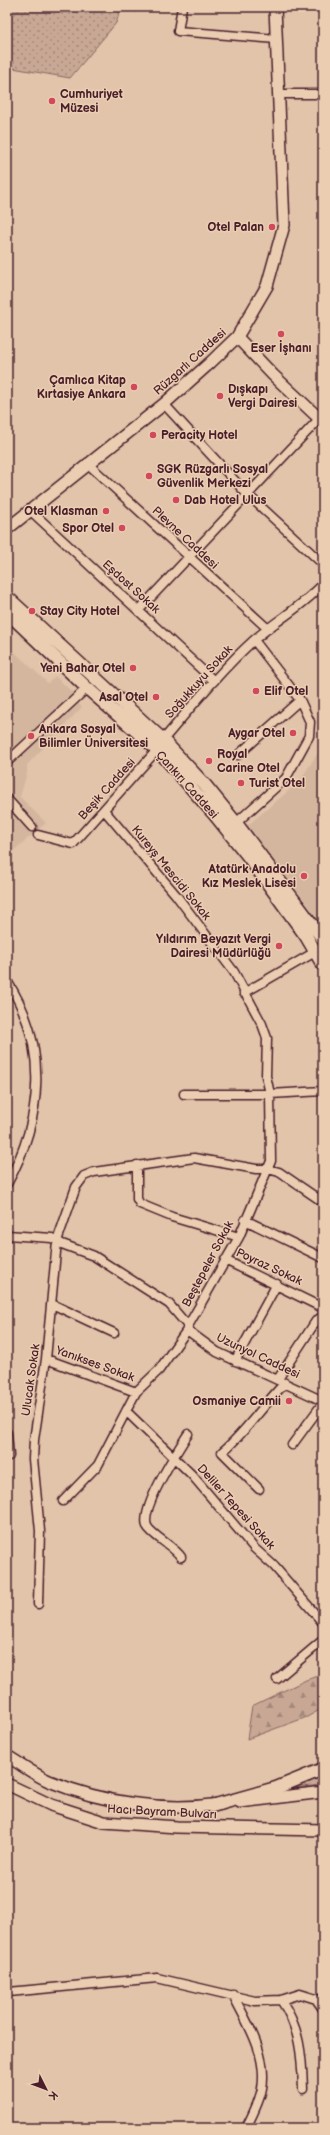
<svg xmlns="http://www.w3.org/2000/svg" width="330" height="2135" viewBox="0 0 330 2135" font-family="'Balsamiq Sans',sans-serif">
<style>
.built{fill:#d4b69f}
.grass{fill:url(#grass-dots);stroke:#896460}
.forest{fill:url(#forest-firs);stroke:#896460}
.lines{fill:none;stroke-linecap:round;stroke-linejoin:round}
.street-casing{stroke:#4a1f2b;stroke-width:11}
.secondary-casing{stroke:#4a1f2b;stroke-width:14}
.primary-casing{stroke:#4a1f2b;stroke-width:15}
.street{stroke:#ebceb2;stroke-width:8}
.secondary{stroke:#ebceb2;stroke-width:11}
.primary{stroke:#ebceb2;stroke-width:12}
.poi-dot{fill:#d1495b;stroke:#ebceb2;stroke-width:1.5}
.labels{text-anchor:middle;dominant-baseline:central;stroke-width:3;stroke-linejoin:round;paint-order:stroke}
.poi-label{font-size:12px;font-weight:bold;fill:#4a1f2b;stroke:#ebceb2;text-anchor:start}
.street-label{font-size:12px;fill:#4a1f2b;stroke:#ebceb2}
</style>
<defs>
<pattern id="grass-dots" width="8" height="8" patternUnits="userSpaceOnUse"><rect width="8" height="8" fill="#c8a895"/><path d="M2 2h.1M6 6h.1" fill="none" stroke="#a4887a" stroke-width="1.8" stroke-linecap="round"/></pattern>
<pattern id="forest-firs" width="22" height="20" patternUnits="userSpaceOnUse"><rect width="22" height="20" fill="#c8a895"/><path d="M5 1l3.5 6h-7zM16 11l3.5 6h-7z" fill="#a4887a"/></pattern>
</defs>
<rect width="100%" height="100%" fill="#e1c4aa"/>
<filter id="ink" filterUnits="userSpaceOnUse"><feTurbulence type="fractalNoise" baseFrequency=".025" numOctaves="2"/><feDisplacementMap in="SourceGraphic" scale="8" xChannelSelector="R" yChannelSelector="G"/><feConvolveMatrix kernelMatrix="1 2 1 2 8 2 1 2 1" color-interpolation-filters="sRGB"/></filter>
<g filter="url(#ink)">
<path class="built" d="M7,645l41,38 7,-7 18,17 -1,4 10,10 -55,58v8l-7,24 26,26 -39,33z
M323,745v180l-76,-99 52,-44z"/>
<path class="grass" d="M7,7h131l-1,5 -16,-4 -5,15 -46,55 -63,-11z
M323,1775v10l-31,3z"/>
<path class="forest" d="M323,1674v34l-16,9 -60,22 5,-33 54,-26z"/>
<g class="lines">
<defs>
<path id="street" d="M182,7l-4,24 98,8
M278,94h45
M164,404l83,90 76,70
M87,463l181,166
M31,511l183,170
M139,610l180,-191 4,-7
M163,740c29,-34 58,-70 91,-100 23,-20 49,-34 69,-56
M238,755l62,-55
M7,762l80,-74
M7,799l25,28
M104,810l72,85 58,77 28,52 5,14 -1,38 4,18 1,67 -32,76 -51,89
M236,823l50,-45 23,-42 1,-14 -10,-22 -46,-60
M38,835l35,9 84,-94
M7,981c42,64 36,138 0,203
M244,993l71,-41
M184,1094h86l53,-3
M137,1165v34l3,5 32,13 67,20
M245,1220l78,38
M7,1235l45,3 10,6 32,12 75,48 19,22 -1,4 30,22 106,49
M225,1260l98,48
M52,1304l62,29
M46,1359l90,33
M235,1361l42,-77
M278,1379l38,-58 7,-5
M126,1411l66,64 62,73 20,18 49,57
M7,1433l2,23
M292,1445l31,-42
M259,1489l-37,-37c24,-20 41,-47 63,-69
M63,1501l35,-36 38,-73 23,-22 28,-40
M181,1557c-7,-11 -29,-21 -34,-31 -7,-18 31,-76 41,-92
M38,1604l2,-73 -7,-72 1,-19 12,-81 11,-118 19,-54 8,-11 10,-4 100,-14 62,11h12l11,3 44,30
M277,1679l46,-39
M7,1993l2,-1 148,-14 98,23 26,-1 19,-6 16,5 7,10
M233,1995c14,27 35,61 29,93 -2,13 -10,28 -16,40
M281,2000c19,28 21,55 22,89"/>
<path id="secondary" d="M237,337l36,38 50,47
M7,529l157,-125 47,-42 26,-25 30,-51 17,-61 -9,-218
M7,1756c14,8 28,19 42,25 54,22 115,31 172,23
M7,1784l44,21 53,17 73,5 146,3
M240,1802l83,-10"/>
<path id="primary" d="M7,597l156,143 42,45 31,38 87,116
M7,612l80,76 72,63 56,64 33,41 58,80 17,29
M212,1806l64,-18 47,-19"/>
</defs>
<use href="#street" class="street-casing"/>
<use href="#secondary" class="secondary-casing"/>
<use href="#primary" class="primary-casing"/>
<use href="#street" class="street"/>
<use href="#secondary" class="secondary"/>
<use href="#primary" class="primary"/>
</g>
</g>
<g class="poi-dot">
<circle cx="52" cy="101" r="4"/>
<circle cx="272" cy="227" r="4"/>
<circle cx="281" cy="334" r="4"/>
<circle cx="134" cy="387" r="4"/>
<circle cx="220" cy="396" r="4"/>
<circle cx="153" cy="435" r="4"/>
<circle cx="149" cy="476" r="4"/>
<circle cx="176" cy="500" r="4"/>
<circle cx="106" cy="511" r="4"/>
<circle cx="122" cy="528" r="4"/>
<circle cx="32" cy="611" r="4"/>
<circle cx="133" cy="668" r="4"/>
<circle cx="256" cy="691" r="4"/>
<circle cx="156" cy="697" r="4"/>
<circle cx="293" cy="733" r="4"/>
<circle cx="31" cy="736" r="4"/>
<circle cx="209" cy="761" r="4"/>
<circle cx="241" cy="783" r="4"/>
<circle cx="304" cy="876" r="4"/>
<circle cx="279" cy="946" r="4"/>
<circle cx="289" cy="1401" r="4"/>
</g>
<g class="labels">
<g class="poi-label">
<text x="60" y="94">Cumhuriyet<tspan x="60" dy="14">Müzesi</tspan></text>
<text x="264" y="227" text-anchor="end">Otel Palan</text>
<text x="281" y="348" text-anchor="middle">Eser İşhanı</text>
<text x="126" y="380" text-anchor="end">Çamlıca Kitap<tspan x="126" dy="14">Kırtasiye Ankara</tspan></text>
<text x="228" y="389">Dışkapı<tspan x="228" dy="14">Vergi Dairesi</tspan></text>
<text x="161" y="435">Peracity Hotel</text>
<text x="157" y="469">SGK Rüzgarlı Sosyal<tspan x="157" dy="14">Güvenlik Merkezi</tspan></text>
<text x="184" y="500">Dab Hotel Ulus</text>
<text x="98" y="511" text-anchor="end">Otel Klasman</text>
<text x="114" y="528" text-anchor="end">Spor Otel</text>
<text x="40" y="611">Stay City Hotel</text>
<text x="125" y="668" text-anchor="end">Yeni Bahar Otel</text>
<text x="264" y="691">Elif Otel</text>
<text x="148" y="697" text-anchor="end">Asal Otel</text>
<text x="39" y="729">Ankara Sosyal<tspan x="39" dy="14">Bilimler Üniversitesi</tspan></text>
<text x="285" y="733" text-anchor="end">Aygar Otel</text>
<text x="217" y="754">Royal<tspan x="217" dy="14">Carine Otel</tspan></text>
<text x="249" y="783">Turist Otel</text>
<text x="296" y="869" text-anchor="end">Atatürk Anadolu<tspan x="296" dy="14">Kız Meslek Lisesi</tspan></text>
<text x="271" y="939" text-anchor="end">Yıldırım Beyazıt Vergi<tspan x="271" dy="14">Dairesi Müdürlüğü</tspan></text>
<text x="281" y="1401" text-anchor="end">Osmaniye Camii</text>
</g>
<g class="street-label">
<text transform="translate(190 362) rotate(-42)">Rüzgarlı Caddesi</text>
<text transform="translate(185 538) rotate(43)">Plevne Caddesi</text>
<text transform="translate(131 587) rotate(42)">Eşdost Sokak</text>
<text transform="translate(199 682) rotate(-48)">Soğukkuyu Sokak</text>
<text transform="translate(187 785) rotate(48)">Çankırı Caddesi</text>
<text transform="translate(107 789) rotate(-48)">Beşik Caddesi</text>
<text transform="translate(171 873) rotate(51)">Kureyş Mescidi Sokak</text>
<text transform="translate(208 1264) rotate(-62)">Beştepeler Sokak</text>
<text transform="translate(269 1267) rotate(25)">Poyraz Sokak</text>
<text transform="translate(258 1356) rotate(25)">Uzunyol Caddesi</text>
<text transform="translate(95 1364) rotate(20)">Yanıkses Sokak</text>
<text transform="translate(31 1380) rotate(-82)">Ulucak Sokak</text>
<text transform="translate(236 1507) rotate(48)">Deliler Tepesi Sokak</text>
<text transform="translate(162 1812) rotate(3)">Hacı Bayram Bulvarı</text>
</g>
</g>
<rect width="330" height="2135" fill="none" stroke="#ebceb2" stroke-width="24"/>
<rect x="12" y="12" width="306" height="2111" fill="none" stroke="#4a1f2b" stroke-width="1.5" filter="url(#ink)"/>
<g transform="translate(46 2089) rotate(132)" stroke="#ebceb2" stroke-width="3" paint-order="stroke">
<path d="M0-3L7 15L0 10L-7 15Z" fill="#4a1f2b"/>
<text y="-6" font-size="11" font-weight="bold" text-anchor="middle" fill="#4a1f2b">K</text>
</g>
</svg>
